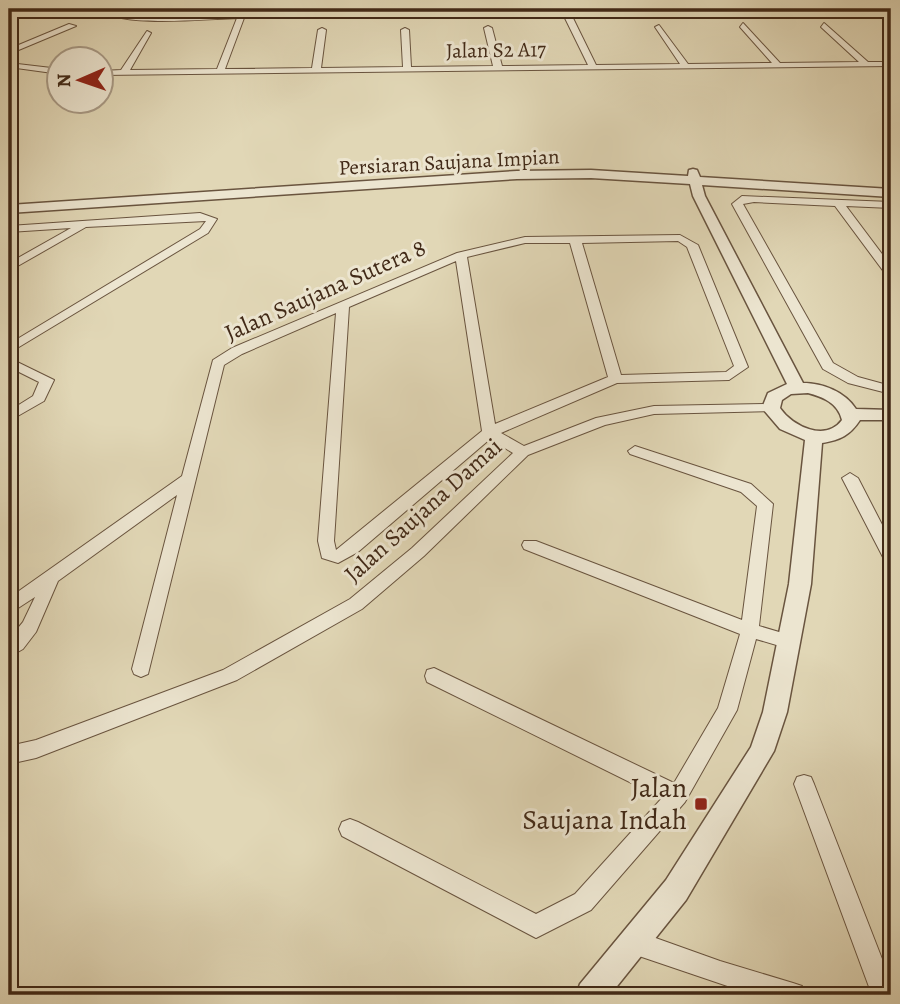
<svg xmlns="http://www.w3.org/2000/svg" width="900" height="1004" viewBox="0 0 900 1004" font-family="Alegreya,serif">
<style>
.lines{fill:none;stroke-linecap:round;stroke-linejoin:round}
.minor-casing{stroke:#69543f;stroke-width:2}
.tertiary-casing{stroke:#69543f;stroke-width:3}
.minor{fill:#ece5d0;fill-rule:evenodd}
.tertiary{fill:#ece5d0;fill-rule:evenodd}
.poi-dot{fill:#8f2418;stroke:#ece5d0;stroke-width:2.5}
.labels{text-anchor:middle;dominant-baseline:central;stroke-width:6;stroke-linejoin:round;paint-order:stroke}
.far-street-label{font-size:21px;fill:#412917;stroke:#ece5d0}
.street-label{font-size:24px;fill:#412917;stroke:#ece5d0}
.near-poi-label{font-size:28px;fill:#412917;stroke:#ece5d0;text-anchor:end}
</style>
<rect width="100%" height="100%" fill="#e1d7b6"/>
<filter id="stains"><feTurbulence type="fractalNoise" baseFrequency=".00286" numOctaves="4"/><feColorMatrix values="0 0 0 0 .2 0 0 0 0 .09 0 0 0 0 .02 0 0 0 .5 -.17"/></filter>
<radialGradient id="worn" r=".72"><stop offset=".6" stop-color="#630" stop-opacity="0"/><stop offset="1" stop-color="#630" stop-opacity=".3"/></radialGradient>
<g class="lines">
<defs>
<path id="minor" d="M9,9h17l-17,3z
M96,9l53,7 89,-2 3,-5h6l-1,5 371,-5 -3,2 -44,1 26,53 84,-1 -25,-37 4,-2 29,39 84,-1 -32,-36 3,-4 37,40 79,-1 -38,-35 3,-4 44,39h23v4l-789,9v-4l19,-1 26,-39 4,2 -21,37 87,-1 20,-51c-34,1 -115,10 -141,-9zM562,12l26,53 -86,1 -10,-38 -4,-2 -4,2 9,38 -82,1 -2,-37 -4,-2 -4,2 2,37 -82,1 5,-38 -4,-2 -4,2 -6,38 -87,1 19,-51z
M714,9h156l-4,2h-148z
M69,24l7,2 -67,28v-5z
M9,63l51,6v5l-51,-7z
M742,196l149,6v6l-45,-2 45,60v12l-4,-2 -52,-70 -81,-4 -11,2 90,159 25,14 33,9v8l-43,-11 -25,-14 -91,-165z
M200,213l17,6 -9,14 -199,120v-9l191,-115 6,-8 -120,6 -77,44v-8l62,-35 -62,4v-6z
M680,235l18,10 50,122 -19,13 -112,3 -116,50 23,13 72,-28 58,-12 117,-2 7,4 -2,3 -122,3 -49,11 -77,30 -104,101 -62,53 -125,71 -201,78 -27,6v-18l27,-6 187,-70 127,-71 62,-51 101,-95 -23,-14 -132,113 -20,11 -16,-5 -4,-17 18,-228 -94,41 -18,11 -76,309 -7,3 -7,-3 -2,-5 45,-174 -119,86 -22,51 -13,17 -14,8v-18l14,-17 12,-25 -26,17v-16l173,-122 31,-116 19,-12 225,-95 68,-16zM678,241l9,6 47,119 -8,6 -105,3 -39,-132zM525,243h45l38,134 -113,47 -28,-167zM456,261l26,170 -146,119 -2,-9 15,-234z
M9,358l45,22 -10,21 -35,20v-10l24,-15 6,-14 -30,-15z
M635,446l116,38 22,20 -14,122 37,11 3,5 -3,5 -6,2 -34,-10 -19,71 -52,92 -94,108 -55,28 -194,-102 -3,-7 3,-7 8,-3 8,3 178,92 39,-20 87,-96 -235,-116 -2,-6 2,-6 7,-2 240,115 44,-75 22,-74 -216,-85 -2,-4 2,-4h12l206,79 15,-114 -16,-14 -111,-38 -2,-3z
M850,473l8,5 33,64v21l-6,-2 -43,-83z
M804,775l7,2 3,7 77,198v13h-19l-78,-211 3,-7z
M636,931l84,30 73,22 9,3 3,9h-51l-118,-40 -8,-4 -4,-8 4,-8z"/>
<path id="tertiary" d="M693,169l4,1 3,7 191,12v8l-189,-12 3,11 98,187c20,0 42,9 53,26l35,1v10h-31c-10,15 -19,20 -38,23l-11,141 -24,128 -13,39 -88,149 -76,95h-34l4,-11 86,-104 85,-133 12,-35 26,-128 16,-144 -25,-11 -18,-21 6,-15 19,-9 -94,-188 -3,-12 -99,-6 -74,1 -508,34v-8l508,-34 74,-1 97,6 1,-6zM808,393c15,4 30,10 34,27 -16,22 -49,7 -62,-12l2,-8 9,-6z"/>
</defs>
<use href="#minor" class="minor-casing"/>
<use href="#tertiary" class="tertiary-casing"/>
<use href="#minor" class="minor"/>
<use href="#tertiary" class="tertiary"/>
</g>
<rect class="poi-dot" x="694" y="797" width="14" height="14" rx="3.5"/>
<g class="labels">
<g class="far-street-label">
<text transform="translate(496 50) rotate(-1)">Jalan S2 A17</text>
<text transform="translate(449 162) rotate(-3)">Persiaran Saujana Impian</text>
</g>
<g class="street-label">
<text transform="translate(325 290) rotate(-24)">Jalan Saujana Sutera 8</text>
<text transform="translate(423 510) rotate(-42)">Jalan Saujana Damai</text>
</g>
<g class="near-poi-label">
<text x="687" y="788">Jalan<tspan x="687" dy="32">Saujana Indah</tspan></text>
</g>
</g>
<rect width="900" height="1004" fill="none" stroke="#e1d7b6" stroke-width="35"/>
<rect x="10" y="10" width="879" height="983" fill="none" stroke="#412917" stroke-width="3.5"/>
<rect x="18" y="18" width="865" height="969" fill="none" stroke="#412917" stroke-width="2"/>
<g transform="translate(80 80) rotate(268)"><circle r="33" fill="#ece5d0" stroke="#a89a86" stroke-width="2"/>
<path d="M0-5L12 26L0 18L-12 26Z" fill="#8f2418"/>
<text y="-10" font-size="19" font-weight="bold" text-anchor="middle" fill="#412917">N</text>
</g>
<rect width="100%" height="100%" filter="url(#stains)"/>
<rect width="100%" height="100%" fill="url(#worn)"/>
</svg>
